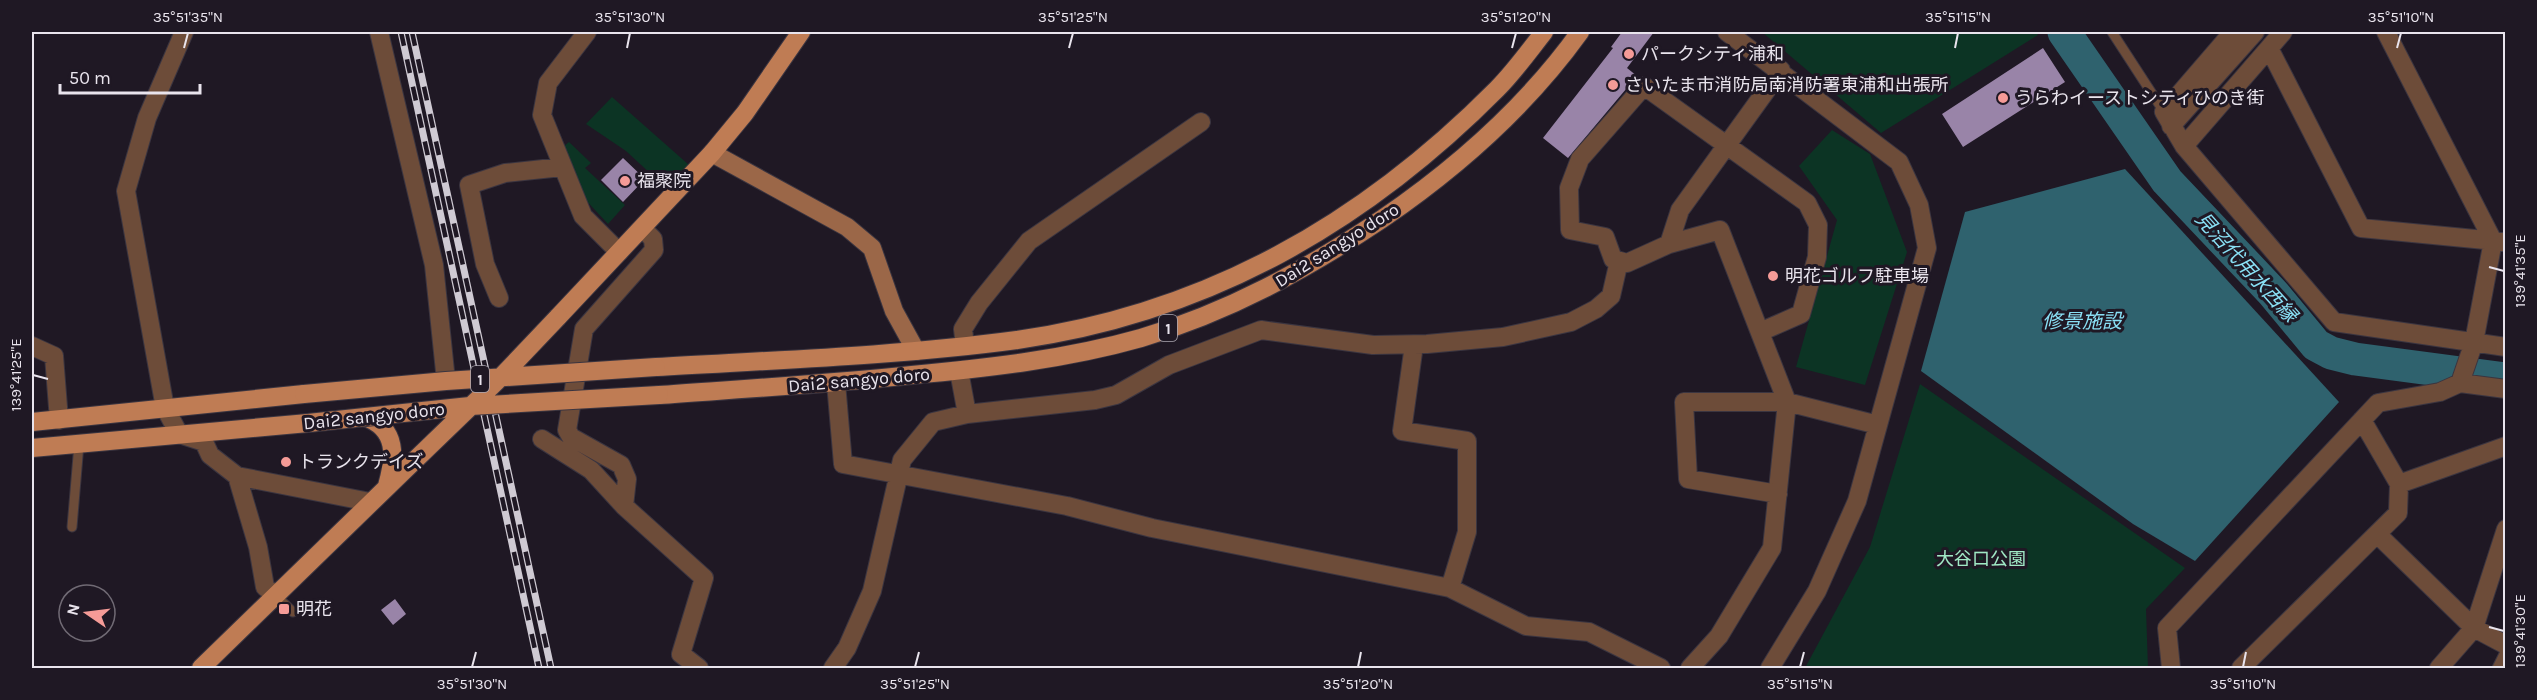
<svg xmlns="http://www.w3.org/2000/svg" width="2537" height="700" viewBox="0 0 2537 700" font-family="Karla,'Noto Sans JP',sans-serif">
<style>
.green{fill:#0c3424}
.water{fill:#2f626e}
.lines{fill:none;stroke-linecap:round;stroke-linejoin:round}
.river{stroke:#2f626e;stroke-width:33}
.building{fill:#9984a8}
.lane-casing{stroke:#3b3540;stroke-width:11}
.street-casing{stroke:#3b3540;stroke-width:20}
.secondary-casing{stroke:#3b3540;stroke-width:20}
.primary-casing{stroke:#3b3540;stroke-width:20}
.lane{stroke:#6d4c39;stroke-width:9}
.street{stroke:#6d4c39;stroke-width:18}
.secondary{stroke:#9b6748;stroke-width:18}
.primary{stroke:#bf7c54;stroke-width:18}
.rail-casing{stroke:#cfcad3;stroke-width:7}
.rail{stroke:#1f1824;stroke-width:4.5;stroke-dasharray:14;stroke-linecap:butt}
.primary-bridge-casing{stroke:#3b3540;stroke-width:20;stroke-linecap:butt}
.primary-bridge{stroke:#bf7c54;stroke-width:18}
.ticks{fill:none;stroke:#e9e4ed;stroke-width:2}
.poi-dot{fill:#f59b97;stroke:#1f1824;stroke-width:2}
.labels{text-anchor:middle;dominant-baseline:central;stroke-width:6;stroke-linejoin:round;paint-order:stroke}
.shield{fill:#1f1824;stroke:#aca7b1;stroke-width:1.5}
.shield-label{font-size:16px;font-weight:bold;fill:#e9e4ed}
.poi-label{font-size:18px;fill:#e9e4ed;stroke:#1f1824;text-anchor:start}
.street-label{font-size:18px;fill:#e9e4ed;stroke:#1f1824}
.park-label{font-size:18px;fill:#a0e9c5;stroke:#1f1824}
.water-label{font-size:20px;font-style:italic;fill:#89dff4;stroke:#1f1824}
.neatline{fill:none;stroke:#e9e4ed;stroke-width:2}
.ticks-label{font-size:15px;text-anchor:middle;fill:#e9e4ed}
</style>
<rect width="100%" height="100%" fill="#1f1824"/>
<path class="green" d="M1762,32h274l2,3 -157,98z
M612,97l77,68 -24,22 -39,-36 -40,-27z
M1832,130l38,24 37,98 -42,133 -69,-18 41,-147 -38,-54z
M569,142l22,21 -6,5 40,37 -17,19 -26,-28 -18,-50z
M1920,384l265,184 -39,41 2,59h-343l65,-121z"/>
<path class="water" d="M2125,169l214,233 -144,159 -62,-37 -212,-153 44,-159z"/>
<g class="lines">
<path class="river" d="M2064,32l103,149 106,112 43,52 15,8 24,6 151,20"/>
</g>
<path class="building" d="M1622,32h32l-27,36 10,8 -69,82 -25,-20 70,-90 -2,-1z
M2043,48l22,34 -102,65 -21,-33z
M623,158l22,21 -22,23 -22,-22z
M395,599l11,15 -13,11 -12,-15z"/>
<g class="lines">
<defs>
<path id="lane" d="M2112,32l52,80
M72,527l7,-83
M275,595l18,17
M2497,668l9,-18"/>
<path id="street" d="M184,32l-37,86 -21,73 39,217 14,26 25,8 6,13 27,21 21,71 7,40 10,8
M379,32l55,233 12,116
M587,32l-39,51 -6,32 41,101 36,36
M1727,32l172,130 20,43 8,43 -70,253 -40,90 -47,77
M2233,32l-69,80 20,34 150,176 172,25
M2269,48l92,180 145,14
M2171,126l84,-94
M2184,146l99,-114
M643,229l10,10 1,11 -70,79 -17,101 4,7 50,28 6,14 -3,27 80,72 -23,76 18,14
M1669,244l11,-34 101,-140
M499,298l-14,-34 -16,-79 36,-12 57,-6
M1414,345l-12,86 65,10v91l-17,56
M32,346l22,10 5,64
M965,346l-2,-17 16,-26 50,-62 172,-119
M836,383l7,81 224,42 85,22 298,60 76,38 63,6 72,36
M2460,383l46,6
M967,414l128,-14 21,-5 53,-30 92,-35 112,15 54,-1 76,-7 68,-15 25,-13 15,-13 8,-35
M542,439l49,31 33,36
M237,476l133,26
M2399,484l107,-38
M1778,494l-90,-15 -4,-77h103l91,23
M2377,534l97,94 32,17
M833,668l14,-20 25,-57 30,-131 31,-38 34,-8 -8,-43
M1690,668l29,-32 53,-88 15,-146 -67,-172 -51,14 -42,19 -14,-4 -8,-22 -35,-7 -1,-42 11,-29 64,-73 163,117 11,22 -1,32 -16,57 -41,18
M2171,668l-4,-40 211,-225 62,-11 20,-9 14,-41 19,-101 -107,-209
M2241,668l157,-155 1,-29 -37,-64
M2439,668l35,-40 32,-99"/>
<path id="secondary" d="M712,153l135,74 25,21 22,63 22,40"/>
<path id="primary" d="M558,317l154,-164 33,-40 56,-81
M656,367c120,-7 242,-11 361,-27 190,-27 346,-116 480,-251 17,-17 32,-38 47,-57
M659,395c84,-6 168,-11 253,-20 76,-7 155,-16 229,-37 88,-26 166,-69 241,-119 76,-52 144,-112 198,-187
M365,417c33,12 30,40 22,69
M32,422l272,-28
M32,448l276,-25
M201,668l213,-207"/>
</defs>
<use href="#lane" class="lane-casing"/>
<use href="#street" class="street-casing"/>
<use href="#secondary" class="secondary-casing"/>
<use href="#primary" class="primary-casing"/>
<use href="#lane" class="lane"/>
<use href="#street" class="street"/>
<use href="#secondary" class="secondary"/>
<use href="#primary" class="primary"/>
<defs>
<path id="rail" d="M401,32l138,636
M412,32l139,636"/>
</defs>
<use href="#rail" class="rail-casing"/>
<use href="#rail" class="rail"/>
<defs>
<path id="primary-bridge" d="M304,394l142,-13 210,-14
M308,423l162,-17 189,-11
M414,461l86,-83 58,-61"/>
</defs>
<use href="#primary-bridge" class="primary-bridge-casing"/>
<use href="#primary-bridge" class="primary-bridge"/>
</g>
<path class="ticks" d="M184,48l4,-15M627,48l3,-15M1069,48l4,-15M1512,48l4,-15M1955,48l3,-15M2397,48l4,-15M2489,267l15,4M33,375l15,4M2489,627l15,4M472,667l4,-15M915,667l4,-15M1358,667l3,-15M1800,667l4,-15M2243,667l3,-15"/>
<g class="poi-dot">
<circle cx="1629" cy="54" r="6"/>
<circle cx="1613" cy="85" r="6"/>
<circle cx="2003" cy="98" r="6"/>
<circle cx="625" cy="181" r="6"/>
<circle cx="1773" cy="276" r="6"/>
<circle cx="286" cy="462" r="6"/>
<rect x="278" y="603" width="12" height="12" rx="3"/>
</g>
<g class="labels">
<g class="shield">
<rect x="1159" y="315" width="18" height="26" rx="4.5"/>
<rect x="471" y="366" width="18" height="26" rx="4.5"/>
</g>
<g class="shield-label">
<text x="1168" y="328">1</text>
<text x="480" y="379">1</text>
</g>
<g class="poi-label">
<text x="1641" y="54">パークシティ浦和</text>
<text x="1625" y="85">さいたま市消防局南消防署東浦和出張所</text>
<text x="2015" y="98">うらわイーストシティひのき街</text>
<text x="637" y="181">福聚院</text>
<text x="1785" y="276">明花ゴルフ駐車場</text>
<text x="298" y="462">トランクデイズ</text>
<text x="296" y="609">明花</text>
</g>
<g class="street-label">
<text transform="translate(1337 245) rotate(-32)">Dai2 sangyo doro</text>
<text transform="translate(859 380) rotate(-5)">Dai2 sangyo doro</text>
<text transform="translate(374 416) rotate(-6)">Dai2 sangyo doro</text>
</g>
<g class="park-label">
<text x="1981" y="559">大谷口公園</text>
</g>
<g class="water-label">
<text transform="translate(2246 267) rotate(48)">見沼代用水西縁</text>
<text x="2082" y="321">修景施設</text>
</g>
</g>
<rect width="2537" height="700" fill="none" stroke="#1f1824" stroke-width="66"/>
<g transform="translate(87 613) rotate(284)"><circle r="28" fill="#1f1824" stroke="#706a74" stroke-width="1.5"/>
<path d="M0-4.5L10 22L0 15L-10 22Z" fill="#f59b97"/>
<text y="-9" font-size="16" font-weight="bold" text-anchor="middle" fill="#e9e4ed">N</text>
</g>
<path d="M60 84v9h140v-9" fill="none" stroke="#e9e4ed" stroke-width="3"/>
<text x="69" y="84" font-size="18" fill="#e9e4ed" stroke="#1f1824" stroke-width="4.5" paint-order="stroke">50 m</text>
<rect x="33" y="33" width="2471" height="634" class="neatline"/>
<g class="ticks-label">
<text x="188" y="22">35°51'35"N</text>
<text x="630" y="22">35°51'30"N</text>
<text x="1073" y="22">35°51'25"N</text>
<text x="1516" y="22">35°51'20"N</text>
<text x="1958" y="22">35°51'15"N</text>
<text x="2401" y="22">35°51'10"N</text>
<text transform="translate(2520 271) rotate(-90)" y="5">139°41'35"E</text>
<text transform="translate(16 375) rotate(-90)" y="5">139°41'25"E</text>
<text transform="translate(2520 631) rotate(-90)" y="5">139°41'30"E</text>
<text x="472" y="689">35°51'30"N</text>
<text x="915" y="689">35°51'25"N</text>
<text x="1358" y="689">35°51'20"N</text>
<text x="1800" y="689">35°51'15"N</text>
<text x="2243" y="689">35°51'10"N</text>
</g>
</svg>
